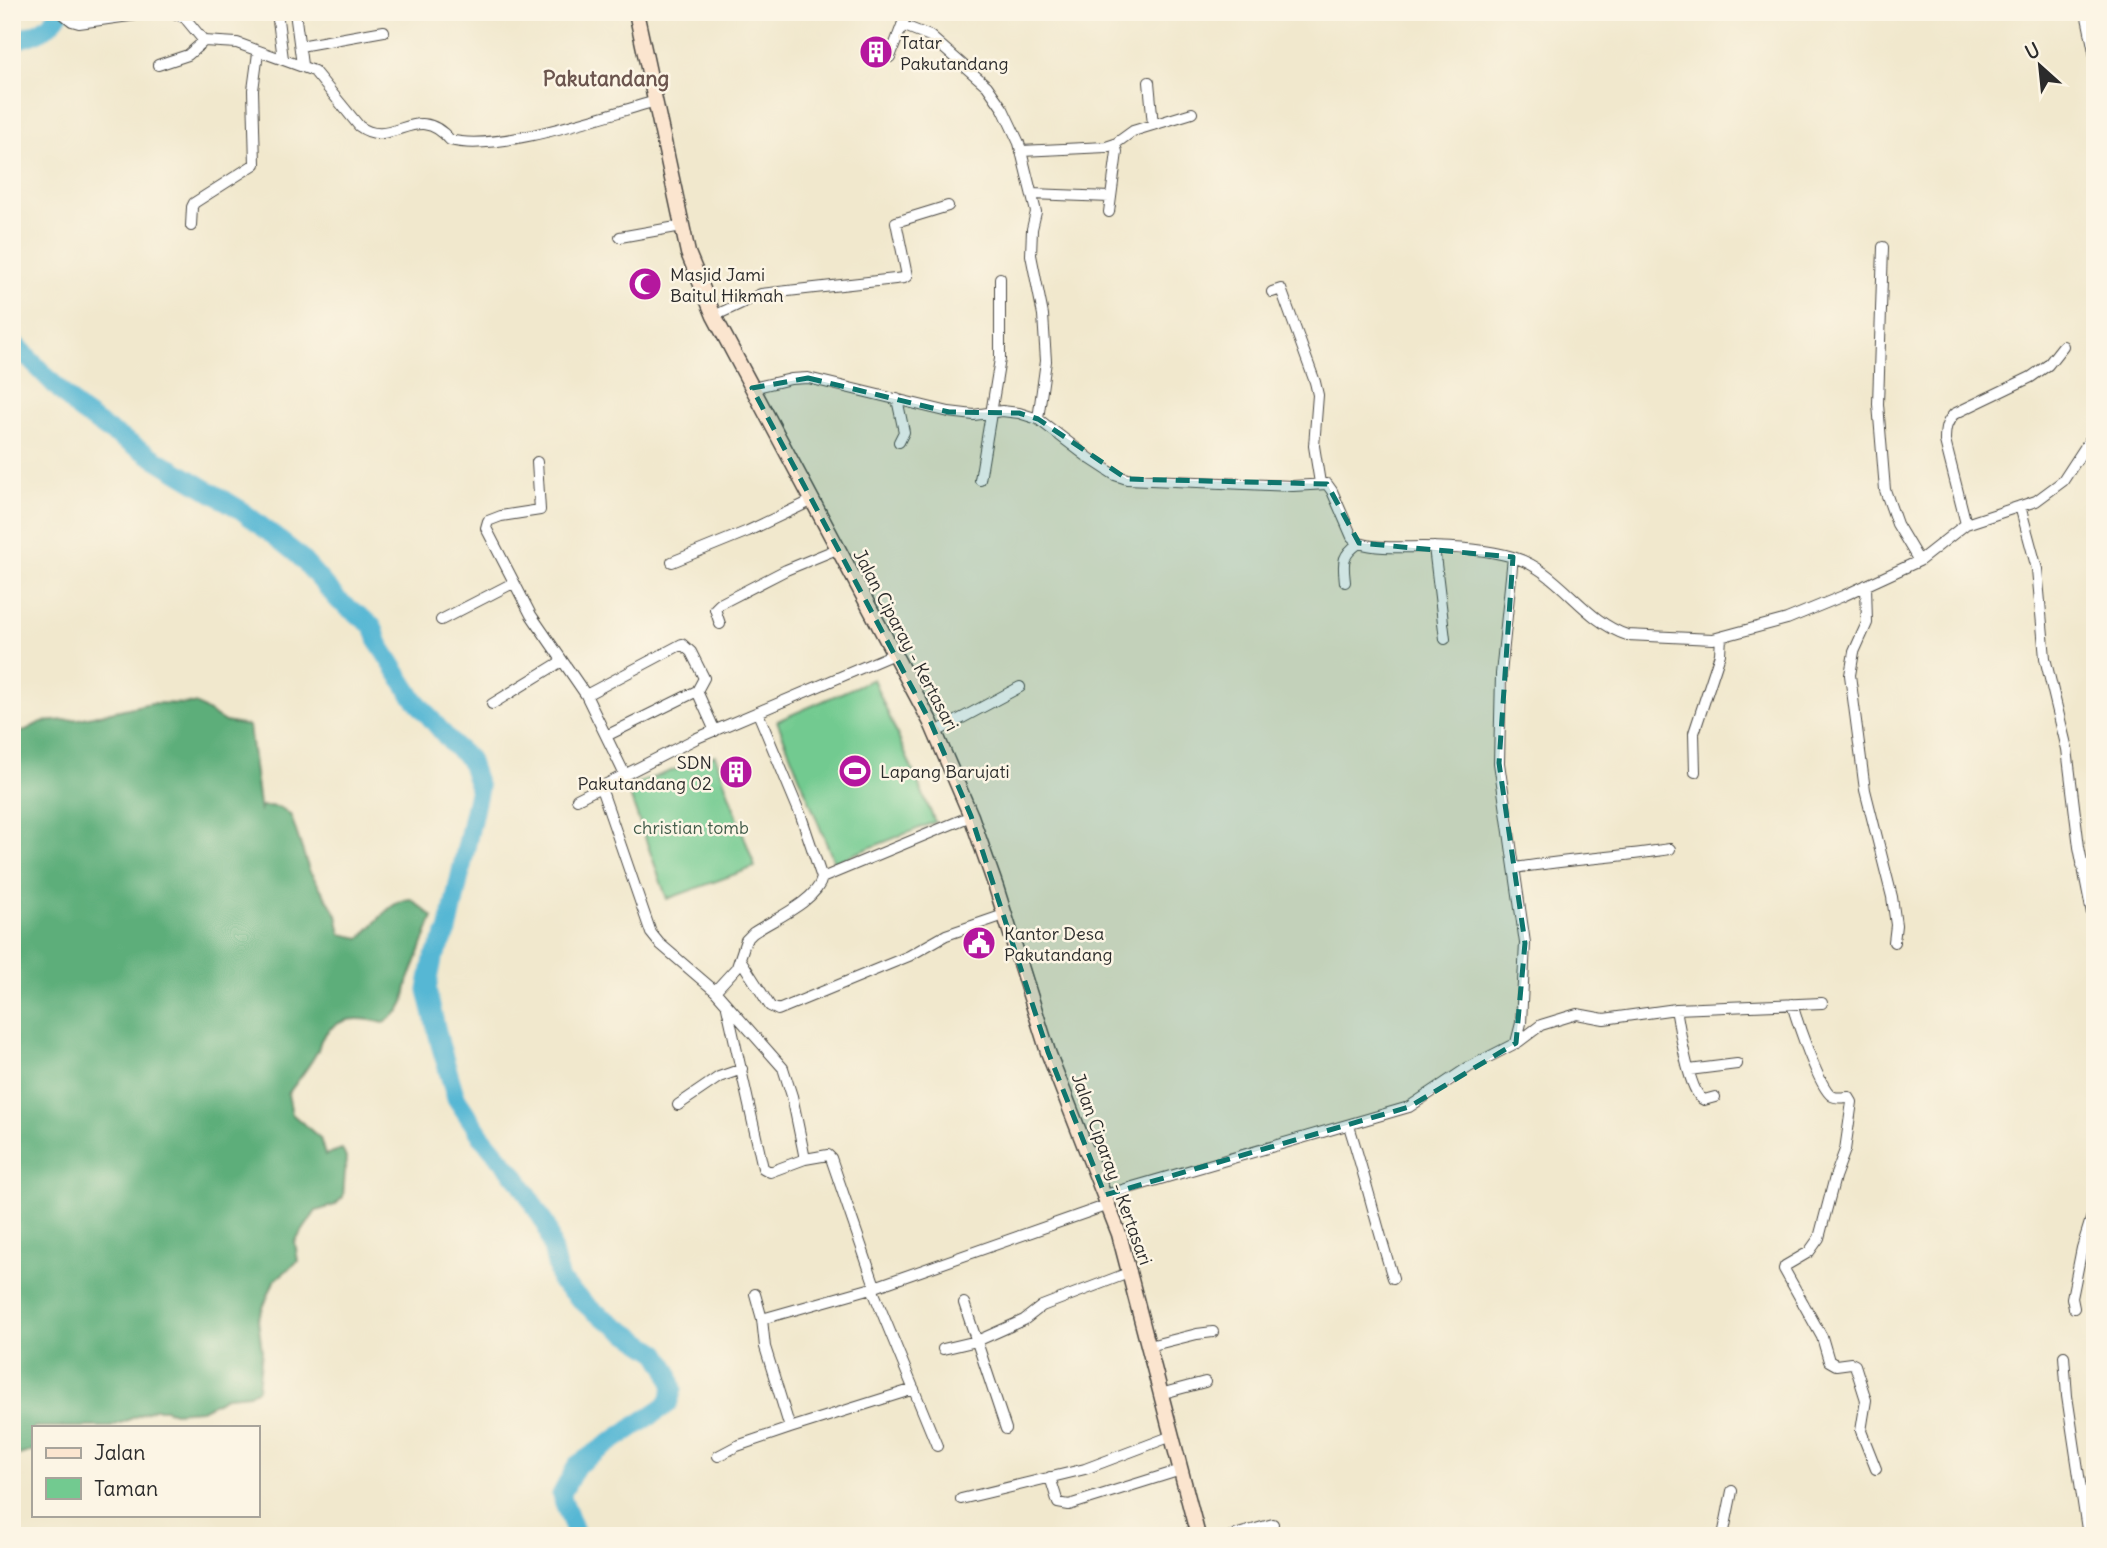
<svg xmlns="http://www.w3.org/2000/svg" width="2107" height="1548" viewBox="0 0 2107 1548" font-family="Delius,sans-serif">
<style>
.green{fill:#72ca90;stroke:#4e7a5e;stroke-width:2}
.forest{fill:#5dae7a;stroke:#446c52;stroke-width:2}
.lines{fill:none;stroke-linecap:round;stroke-linejoin:round}
.river{stroke:#56b7d4;stroke-width:19}
.minor-casing{stroke:#494743;stroke-width:12}
.secondary-casing{stroke:#494743;stroke-width:17}
.minor{stroke:#fff;stroke-width:10}
.secondary{stroke:#fbe5cf;stroke-width:14}
.marked{fill:#0f766e;fill-opacity:0.2;stroke:#0f766e;stroke-width:5;stroke-dasharray:14 9;stroke-linejoin:round}
.labels{text-anchor:middle;dominant-baseline:central;stroke-width:5;stroke-linejoin:round;paint-order:stroke}
.poi-label{font-size:18px;fill:#2b2b2b;stroke:#fcf5e5;text-anchor:start}
.street-label{font-size:18px;fill:#2b2b2b;stroke:#fcf5e5}
.park-label{font-size:18px;fill:#405b49;stroke:#fcf5e5}
.quarter-label{font-size:21px;font-weight:bold;fill:#6c564f;stroke:#fcf5e5}
</style>
<rect width="100%" height="100%" fill="#fcf5e5"/>
<filter id="ink" filterUnits="userSpaceOnUse"><feTurbulence type="fractalNoise" baseFrequency=".0143" numOctaves="2"/><feDisplacementMap in="SourceGraphic" scale="14" xChannelSelector="R" yChannelSelector="G"/><feConvolveMatrix kernelMatrix="1 2 1 2 8 2 1 2 1" color-interpolation-filters="sRGB"/></filter>
<filter id="wash" filterUnits="userSpaceOnUse"><feTurbulence type="fractalNoise" baseFrequency=".00686" numOctaves="4" result="noise"/><feDisplacementMap in="SourceGraphic" scale="28" xChannelSelector="R" yChannelSelector="G"/><feGaussianBlur stdDeviation="1.57" result="paint"/><feColorMatrix in="noise" values="0 0 0 0 0 0 0 0 0 0 0 0 0 0 0 0 0 1.4 0 .05"/><feComposite in="paint" operator="in"/></filter>
<g filter="url(#wash)">
<rect width="100%" height="100%" fill="#f1e8cd"/>
<path class="green" d="M873,679l62,143 -101,40 -57,-141z
M715,755l40,112 -88,32 -40,-112z"/>
<path class="forest" d="M151,703l45,1 29,18 24,4 11,87 1,-7c14,0 21,0 30,10l18,54 28,45 4,19 19,4c16,-13 29,-38 51,-39l22,18 -25,65 -4,20 -5,9 -15,12c-23,-6 -46,-8 -61,14 -4,4 -3,10 -6,15 -8,15 -19,28 -29,42l4,20 28,24 5,17 17,-6 4,9 -3,39 -8,8 -19,6 -21,31 3,19 -24,20 -16,39 4,31 -4,38 -9,5 -21,2 -27,14 -27,2 -9,-3h-11l-43,18h-78v24l-21,6v-720l29,-15 38,-3z"/>
<g class="lines">
<path class="river" d="M12,41c21,-6 36,-9 48,-29
M12,341l67,69 27,19 135,81 57,45 41,46 34,25 6,18 33,52 41,49 16,14 10,29 -31,143 -15,28 -6,31 13,54 16,54 26,39 37,43 28,47 13,54 32,29 66,43 10,17 5,19 -5,15 -91,61 -16,30 16,41"/>
</g>
</g>
<g filter="url(#ink)">
<g class="lines">
<defs>
<path id="minor" d="M61,12l11,9 7,2 79,-11
M172,12l13,6 19,23
M277,12l6,47
M295,12l7,53
M2086,12l9,44
M902,25l28,11 57,50 16,23 16,34 17,69 -4,17 -1,26 12,60 3,46 -8,58
M300,46l84,-15
M890,57l17,-45
M158,65l30,-10 16,-14 33,2 77,28 45,55c33,25 58,-26 91,14 48,13 155,-25 206,-39
M1149,82l4,43
M1021,151l85,-4 9,-3 18,-13 59,-18
M1032,194l78,3
M1109,212l8,-60 -2,-8
M191,226l1,-19 2,-4 61,-39 -2,-74 5,-37
M620,237l62,-11
M1883,247l-5,157 7,86 12,34 22,37
M1272,292l9,-3 34,93 3,13 -4,51 6,37
M714,316l47,-22 143,-16 3,-2 -11,-54 52,-16
M752,388l39,-9 17,-1 141,34 25,3 28,-4 17,2 19,6 51,39 26,17 12,4 166,7 34,-2 5,7 20,46 7,6c19,6 43,4 64,4 29,0 62,2 90,10 47,14 69,63 114,78l86,4 74,-20 56,-23 76,-35 47,-37 70,-23 27,-20 32,-49
M897,399l7,33 -5,10
M537,462l3,48 -39,6 -13,5 -2,7 45,87 55,80 39,80
M980,480l20,-121v-81
M2020,506l17,63 8,89 22,91 12,98 16,82
M1966,524l-21,-83c0,-12 1,-18 9,-27l77,-37 17,-12 15,-19
M1434,547l11,92
M672,562l76,-31 63,-30
M1345,582c-2,-20 -4,-26 14,-39
M1866,585l1,38 -13,29 -4,23 15,115 27,107 4,28 -2,17
M441,620l72,-37
M720,624l-5,-15 5,-5 66,-34 51,-21
M586,695l96,-51 9,8 13,26 -7,13
M492,704l70,-43
M934,733l86,-46
M606,736l91,-45 18,40
M1695,772l-1,-39 26,-79 1,-17
M601,788l50,145 8,10 56,48 68,77 9,28 13,63
M577,799l120,-61 197,-84
M2082,865h13
M1515,868c52,-8 104,-11 155,-19
M822,878l149,-62
M740,959l30,47 8,4 131,-54 37,-21 58,-20
M715,991l22,-24 9,-27 7,-7c19,-13 64,-32 69,-55l-21,-62 -43,-103
M1792,1004c5,17 27,84 40,92 5,3 12,1 17,1l3,5 -7,48 -10,27 -16,61 -10,14 -24,14 -1,3 38,68 7,24 7,4 15,-2 4,2 11,35 -5,31 15,38
M727,1007l36,161 7,4 35,-13 23,-4 3,3 44,128
M1676,1009c4,19 12,84 28,91l11,-3
M1517,1043l24,-18 36,-11 27,5 72,-10 146,-6
M1689,1070l48,-6
M678,1105l41,-28 23,-8
M1349,1126c16,50 28,101 44,152
M1105,1195l304,-88 60,-40 47,-24 5,-20 4,-80 -26,-180 2,-89 12,-117
M872,1288l65,158
M964,1303l42,126
M2074,1308l-2,-10 10,-50 13,-42
M762,1319l110,-31 236,-83
M1149,1346l48,-12 16,-2
M943,1349l34,-8 47,-21 18,-14 89,-34
M2064,1356l3,40 21,140
M1160,1394l45,-12
M790,1428l124,-39
M718,1456l19,-10 53,-18 -25,-81 -3,-28 -7,-25
M1050,1477l8,26 11,2 112,-35
M961,1499l124,-30 87,-33
M1231,1536l42,-12
M1723,1536l9,-45"/>
<path id="secondary" d="M636,12l52,241 26,63 217,407 40,93 25,71 52,165 71,182 79,302"/>
</defs>
<use href="#minor" class="minor-casing"/>
<use href="#secondary" class="secondary-casing"/>
<use href="#minor" class="minor"/>
<use href="#secondary" class="secondary"/>
</g>
</g>
<path class="marked" d="M808,378l141,34 70,1 19,6 89,60 200,5 32,59 154,14 -14,206 26,180 -9,100 -107,64 -304,88 -57,-143 -77,-236 -40,-93 -179,-335z"/>
<defs>
<symbol id="building-disc" viewBox="-11 -11 22 22"><circle r="9.5" fill="#b5179e" stroke="#fcf5e5"/><path d="M-4-6H4V6H1V3H-1V6H-4ZM-2.5-4.3h1.7v1.8h-1.7ZM.8-4.3h1.7v1.8H.8ZM-2.5-1h1.7V.8h-1.7ZM.8-1h1.7V.8H.8Z" fill="#fff"/></symbol>
<symbol id="mosque-disc" viewBox="-11 -11 22 22"><circle r="9.5" fill="#b5179e" stroke="#fcf5e5"/><path d="M3.5-4.9A6 6 0 1 0 3.5 4.9A5 5 0 1 1 3.5-4.9Z" fill="#fff"/></symbol>
<symbol id="stadium-disc" viewBox="-11 -11 22 22"><circle r="9.5" fill="#b5179e" stroke="#fcf5e5"/><path d="M0-5a6.5 5 0 1 0 0 10a6.5 5 0 1 0 0-10ZM-3.5-1.8h7v3.6h-7Z" fill="#fff"/></symbol>
<symbol id="civic-disc" viewBox="-11 -11 22 22"><circle r="9.5" fill="#b5179e" stroke="#fcf5e5"/><path d="M-.6-6.5H3V-4.5H.6V-3L4-1V1h2V6H-6V1h2V-1L-.6-3ZM-1.2 2.5V6h2.4V2.5Z" fill="#fff"/></symbol>
</defs>
<g fill-rule="evenodd">
<use href="#building-disc" x="857" y="33" width="38" height="38"/>
<use href="#mosque-disc" x="626" y="265" width="38" height="38"/>
<use href="#stadium-disc" x="836" y="752" width="38" height="38"/>
<use href="#building-disc" x="717" y="753" width="38" height="38"/>
<use href="#civic-disc" x="960" y="924" width="38" height="38"/>
</g>
<g class="labels">
<g class="poi-label">
<text x="900" y="42">Tatar<tspan x="900" dy="21">Pakutandang</tspan></text>
<text x="670" y="274">Masjid Jami<tspan x="670" dy="21">Baitul Hikmah</tspan></text>
<text x="712" y="762" text-anchor="end">SDN<tspan x="712" dy="21">Pakutandang 02</tspan></text>
<text x="880" y="771">Lapang Barujati</text>
<text x="1004" y="933">Kantor Desa<tspan x="1004" dy="21">Pakutandang</tspan></text>
</g>
<g class="street-label">
<text transform="translate(906 640) rotate(62)">Jalan Ciparay - Kertasari</text>
<text transform="translate(1112 1169) rotate(70)">Jalan Ciparay - Kertasari</text>
</g>
<g class="park-label">
<text x="691" y="827">christian tomb</text>
</g>
<g class="quarter-label">
<text x="606" y="78">Pakutandang</text>
</g>
</g>
<rect width="2107" height="1548" fill="none" stroke="#fcf5e5" stroke-width="42"/>
<rect x="32" y="1426" width="228" height="91" fill="#fcf5e5" stroke="#a8a49b" stroke-width="2"/>
<rect x="46" y="1448" width="35" height="10" fill="#fbe5cf" stroke="#a8a49b" stroke-width="2"/>
<text x="94" y="1460" font-size="21" fill="#2b2b2b">Jalan</text>
<rect x="46" y="1478" width="35" height="21" fill="#72ca90" stroke="#a8a49b" stroke-width="2"/>
<text x="94" y="1496" font-size="21" fill="#2b2b2b">Taman</text>
<g transform="translate(2040 66) rotate(333)" stroke="#fcf5e5" stroke-width="5" paint-order="stroke">
<path d="M0-5L12 26L0 18L-12 26Z" fill="#2b2b2b"/>
<text y="-10" font-size="19" font-weight="bold" text-anchor="middle" fill="#2b2b2b">U</text>
</g>
</svg>
